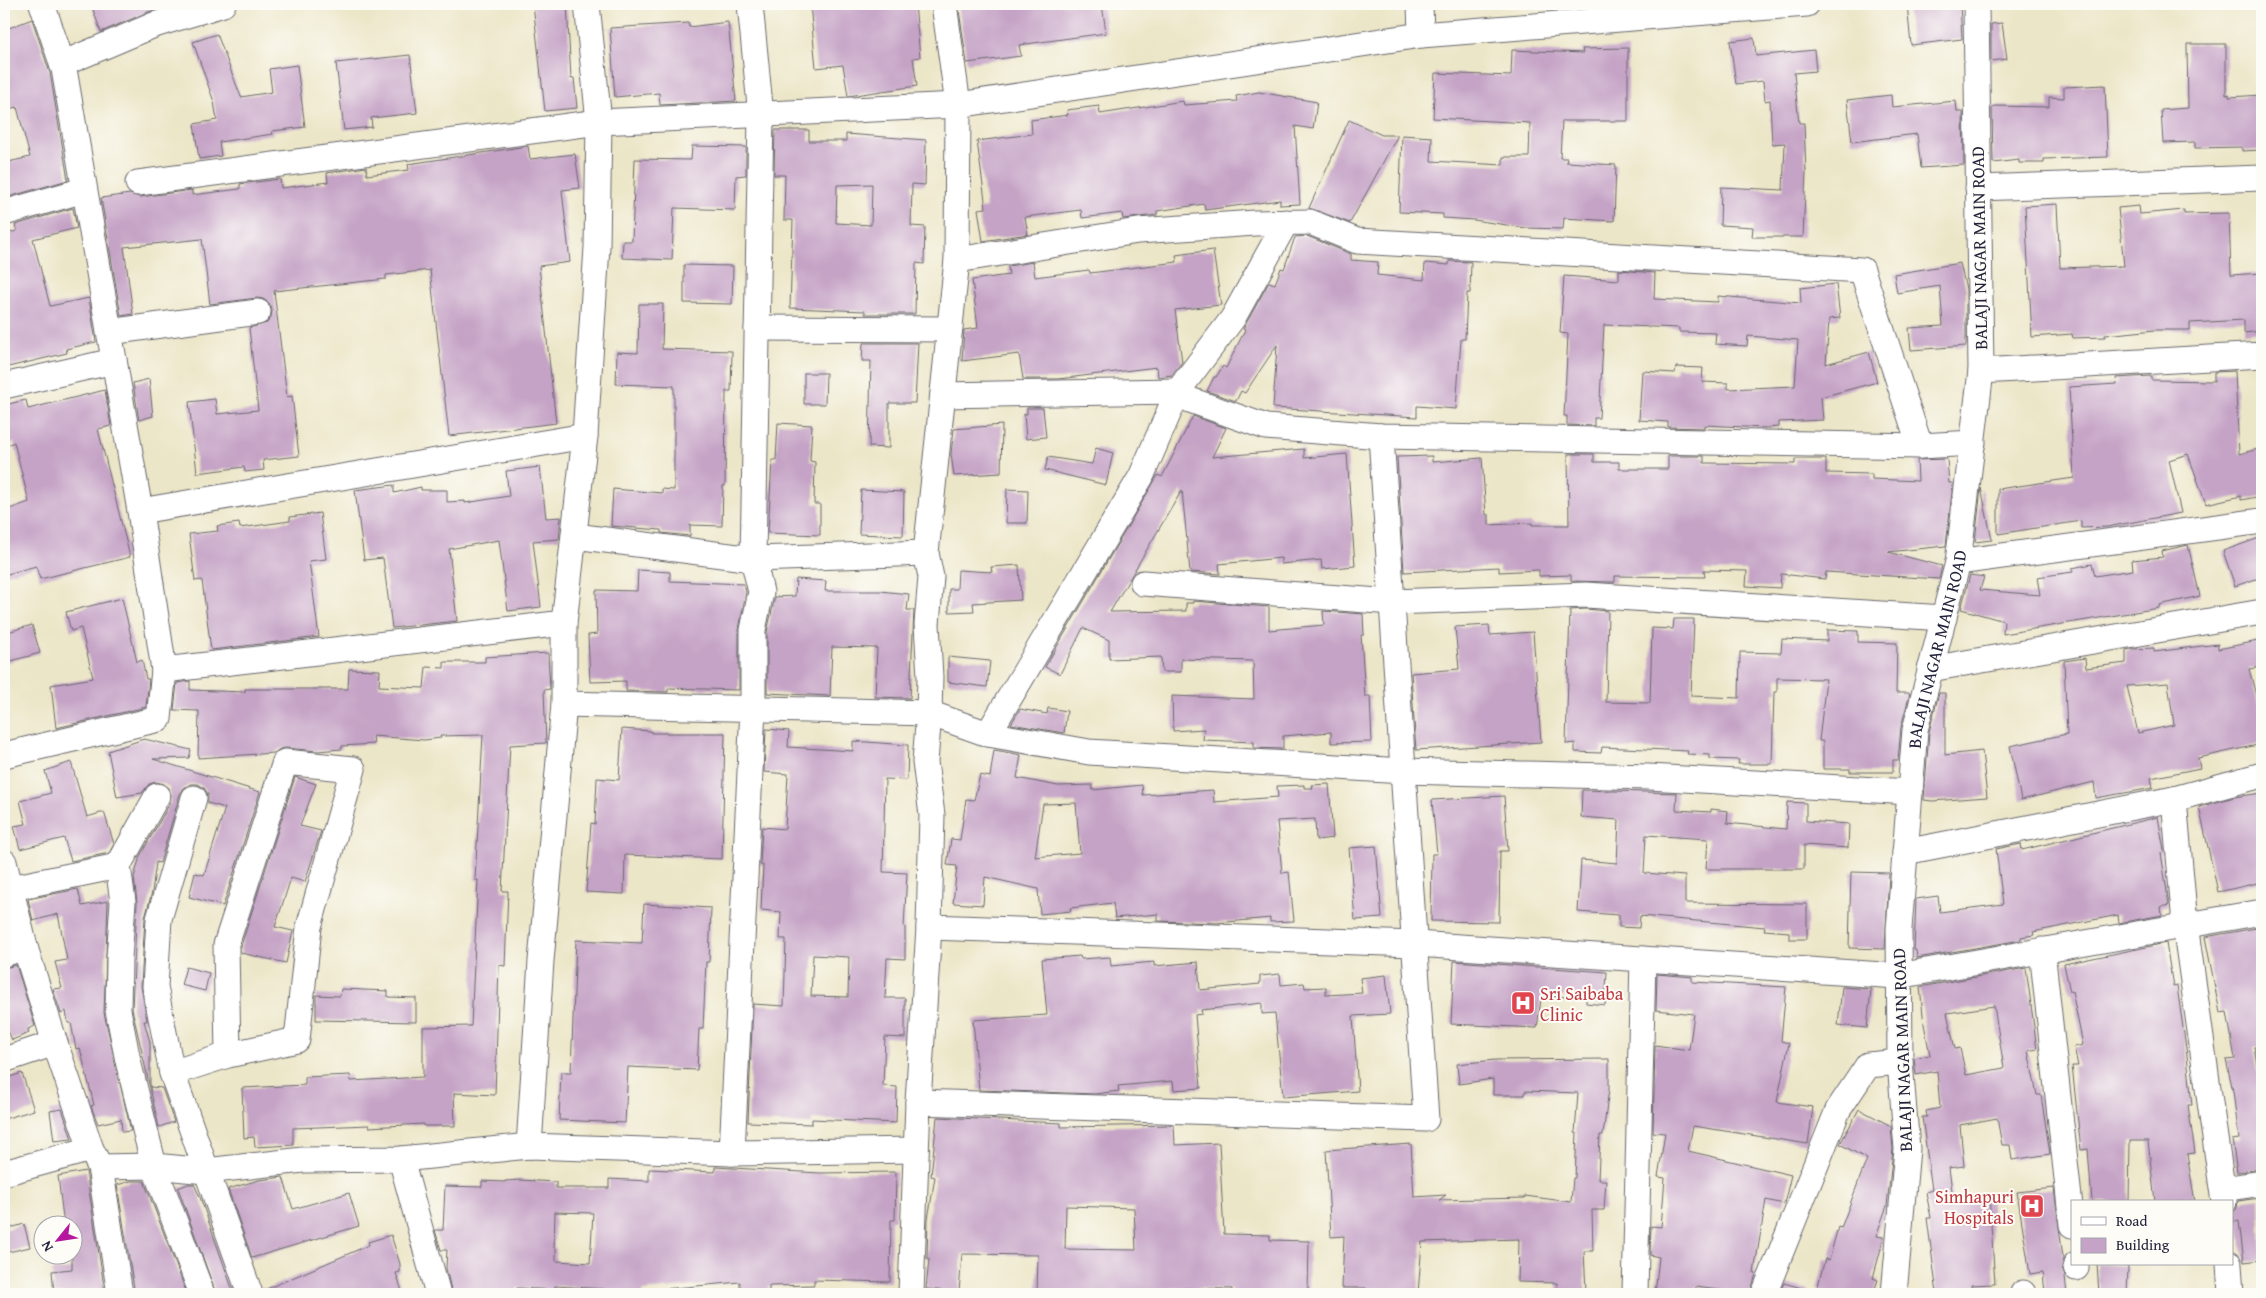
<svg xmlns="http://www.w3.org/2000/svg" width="2266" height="1298" viewBox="0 0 2266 1298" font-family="'Gentium Book Plus',serif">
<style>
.building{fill:#c5a3c6;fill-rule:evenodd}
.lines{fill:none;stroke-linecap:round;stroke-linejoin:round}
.minor-casing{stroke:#69676c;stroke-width:27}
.minor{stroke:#fff;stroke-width:25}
.labels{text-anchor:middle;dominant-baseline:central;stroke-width:4;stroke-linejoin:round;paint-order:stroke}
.street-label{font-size:18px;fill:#22223b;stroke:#fdfcf7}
.health-label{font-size:18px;fill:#be3a42;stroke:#fdfcf7;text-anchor:start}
</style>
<rect width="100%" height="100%" fill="#fdfcf7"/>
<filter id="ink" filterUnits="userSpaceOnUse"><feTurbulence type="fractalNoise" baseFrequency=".02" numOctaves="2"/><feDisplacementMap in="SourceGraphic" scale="10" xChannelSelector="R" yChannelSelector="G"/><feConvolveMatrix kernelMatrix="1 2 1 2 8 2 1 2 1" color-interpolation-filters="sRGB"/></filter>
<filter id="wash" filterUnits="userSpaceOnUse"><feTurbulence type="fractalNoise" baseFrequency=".0096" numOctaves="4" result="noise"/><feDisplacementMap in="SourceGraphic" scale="20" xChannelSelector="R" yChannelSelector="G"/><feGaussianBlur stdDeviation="1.12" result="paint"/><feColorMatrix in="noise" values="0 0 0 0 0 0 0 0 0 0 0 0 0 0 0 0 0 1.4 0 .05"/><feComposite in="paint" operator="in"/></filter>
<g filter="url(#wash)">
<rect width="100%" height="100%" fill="#ece6c8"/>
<g id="blocks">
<path class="building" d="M91,4h83l-26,8 -47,20z
M533,4h34l4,75 3,-1 3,30 -32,3z
M810,4h105l5,53 -7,1 4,28 -69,10 -5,-31 -27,3z
M958,4h144l4,29 -87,12 2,11 -54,7z
M1907,4h53l2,35 -51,6z
M32,19l18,54 18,107 -60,17 -4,-20v-14l26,-6 -13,-50 -13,3v-80z
M728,22l8,79 -76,4 -1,-12 -44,4 -5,-69 78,-5 1,4z
M2002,23l5,36 -16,2v-37z
M217,34l24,63 31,-5 -3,-23 28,-4 8,62 -33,4 1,3 -54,8 2,14 -22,3 -5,-35 23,-4 -3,-18 -21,-60z
M1754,38l2,18 58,-6 2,21 -22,2 5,50h5l2,49 -3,65h-51l1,-10 -33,-2 1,-38 62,3 2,-47 -13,1 -2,-44 -5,1 -2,-20 -27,3 -6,-43z
M2187,44h39v51l3,-1v3l33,-2v55l-20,1v-4l-47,1v-6l-32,1 -2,-33 27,-2z
M1628,48v73h-66l-2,37h7l-1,4 50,3 -2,56 -50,-3 -1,11 -37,-1 -52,-8 -31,-2v-4l-44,-2 3,-77 30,2 -1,24 72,4v-8h26l1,-34 -97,-5 2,-45 76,3 1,-26 71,3 -1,-4z
M410,55l7,58 -46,5 1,9 -28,3 -8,-67z
M2105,85l3,72 -64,2v4h-25v-3l-26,3 -1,-54 2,-3 55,1v-10l15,1v-11z
M1259,92l58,10 -4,27 -18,-3 5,78 -20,1v-5l-75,10 -1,-6 -47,7v4l-34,4 -1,-6 -40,5 -1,-8 -56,7 3,17 -45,7 -5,-32 8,-1 -9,-67 55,-7 -1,-14 37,-5 -1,-5 32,-4 1,8 83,-13 1,4 53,-4 -1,-5z
M1891,95l1,12 64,-6 1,11h6l1,53 -43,3 -4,-34 -65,8 -5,-42z
M1349,120l33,15h16l-48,88 -41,-15z
M775,130h34v11h37v-7l80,6 -1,45 -13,-1 -1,42 14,1 -1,37 -8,-1 -1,51h-50v-3l-75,-3 3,-88h-9l1,-45h-11zM872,184l-1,41 -35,-2 1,-38z
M528,146l2,13 45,-5 5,34 -18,2 8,72 -31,4 17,157 -107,13 -19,-166 -44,5v4l-112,12 13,106 5,-1 7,60 -36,4 1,10 -19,2 -1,-5 -47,6 -8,-71 26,-3 2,15 41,-4 -9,-82 18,-5 4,-6 1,-7 -3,-7 -6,-4 -6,-1 -47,6 -8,-65 -78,8 9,67 -12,2 -20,-118 29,-4 10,3 52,-7v5l48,-6v-5l40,-5 1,9 47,-6 -1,-9 39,-6 1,8 42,-5 -1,-6z
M692,146l54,1v28l-10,1 -1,34 -61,-2 -2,52 -50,-2 1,-17h9l3,-82 56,1z
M2057,204l3,64 64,-2 -6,-58 21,-2 1,8 44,-4v4l45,-1 2,62 31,-2v58l-18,2v-13l-54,3v7h-35l-50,5v2l-32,1 -1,-4 -40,3 -7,-131z
M73,208l4,20 -44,11 17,67 39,-8 7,44 -30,7 1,4 -63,15v-134l13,-3 -2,-6z
M1307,236l44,18v6l27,2 -1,13 47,5 1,-17 24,2v-4l22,1 -1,31h-3l-2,46h-4l-5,70 -39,-3v11l-144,-9 4,-63 -32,48 -4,-2 -5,10 -29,-10 7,-14h2l7,-11 3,2 19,-38 -2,-1 26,-47 6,2 6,-16 3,1 11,-32z
M1213,250l8,55 -46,5 7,52 -10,13 -14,2 -1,-10 -99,12h-35l-4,-25 -57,7 2,-31 14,-2 -6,-48 37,-5 -1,-9 25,-4 2,15 54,-7 1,3 87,-11 -1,-7z
M1960,263l6,26v57l-55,4 -2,-22 34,-2 -3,-40 -43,7 -3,-19z
M684,265l49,1 -1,38 -48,-1z
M1619,270l36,3 -1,26 64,3v-6l83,7 -1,-15 36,-4 4,34 -11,1 -3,45 43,-12 8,30 -56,15 2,23 -44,2v5l-15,1 -60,-3v3l-36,-1v-5l-29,-2 3,-49 33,2 1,-6 27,1 -1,14 26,1v6l67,-3 3,-46 -50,-4 -1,10 -32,-2 1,-11 -37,-1v-4l-75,-3 -5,93h-5v8l-27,-1v-9h-3l4,-82 -8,-1 4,-57 55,4z
M639,304h24l-1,45 70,2 -1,40h-5l-1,95h-2l-1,40 -32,-1v11l-29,-3v-3l-50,-4 2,-37 49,4v-4l12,1v-104l-58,-2 1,-32 21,1z
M863,343h55l-3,60h-26v45l-20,-1 2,-86h-9z
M2235,371l4,83 23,-6v48l-21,4v-4l-35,8 -18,-50 -19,6 12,53 -74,14 -26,1v-7l-83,13v-45l76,-11 -5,-91 48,-3 -1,-6 35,-2v4l63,1v-9z
M804,373h22l-1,31h-21z
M149,379l4,37 -14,4 -6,-37z
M105,390l6,36 -13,3 32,128 -90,22 -4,-13 -32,9v-64l25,-9 -15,-60 -10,5v-42l22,-5 2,9z
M1027,408h16l3,29 -20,2 -2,-25h3z
M1193,416l33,12 -14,29 92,-8v9l43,-4 8,112 -33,3 -1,-9 -40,4v-6l-62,6 1,10 -30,-2 -8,-82 -72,122 76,-1v-8h7v-2l76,6v23l55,-5 -1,-14 40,3 1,21h-3l4,61h5l2,46 -41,1v-11l-48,4v13l-29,-1v-6l-51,-2 1,-11 -31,2 -1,-35 82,3 -1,-38 -72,-2v13h-19l-1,-15 -52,2v-19l-26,-12 -23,46 -15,-7 113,-192 4,2z
M778,423l34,2 -2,36 5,1 -1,42h6v31l-52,-2 4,-73h4z
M1002,425l-1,48 -47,3 -3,-22 3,-25z
M1096,448l17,5 -7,32 -61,-15 3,-13 44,7z
M1568,454h26v8h25v7h49v-13h36v7l91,1v-5h31v14l46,1v5l46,2 -1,-21 30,-1 2,24h4l-7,63 -58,6 54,14 -3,13 -113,-7 -1,7 -44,-5 -1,14 -34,-2 1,-15 -43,-1 1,7 -90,-1v6h-6l-38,-1v-6l-32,1v-6l-40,2v-5l-95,5 -7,-115 35,-1v6l50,-4 4,57h3v10l43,-2v2h37z
M540,467l6,51 15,-1 -2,22 -26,2 8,66 -33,4 -9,-71 -50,9 8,72 -65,7 -9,-70 -19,2 -9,-70 39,-5v8l27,-6v3h26v12l18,-1v2l44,-7 -3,-25z
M1981,488l11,52 -17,2z
M1007,489l21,1 -1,33h-21z
M861,490l43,2 -1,44 -44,-2z
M320,513l6,46 -17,2 10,76 -108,13 -9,-70 -7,1 -6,-47 29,-3 -1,-5 22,-3 1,5 50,-7v-4z
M2262,537v40l-27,9 -12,-35z
M2188,545l12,51 -41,9v3l-156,26 1,-13 -43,-12 9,-34 14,2 -4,13 60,5 -3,-18 36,-5 -1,-4 20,-4 3,12 38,-6 -1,-10 31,-3 -1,-6z
M1019,565l2,35 -48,3 1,8 -25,1v-23h8l1,-19 34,2 -1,-5z
M638,570l32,2v9l74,3 2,8 -7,38v60l-71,-2v4l-42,-1v-10l-36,1 -2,-47 9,-1 -1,-44 41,1z
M796,579l30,2 -1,10h55l29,3 -2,16h7l-4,88 -35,-1 2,-49 -45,-1 -2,49 -63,-3v-61l8,-35 20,-1z
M122,598l15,64 5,-2 4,19h3l-3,28 -90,21 -5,-43 42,-7 -12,-50 -10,3 -5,-19z
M1586,609l22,2 -2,91 44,1 2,-75 21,1 1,-10h20l-3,77 48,2 1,-46 41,1 1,-14 45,2v-11l31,1v11l39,1 -1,50h14l-9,34 -3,33h-5v12h-43v-3h-27v-28h-4l7,-62 -49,-1v14h-3l-2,72h-34l1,-4 -29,-1v-4l-23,-1 1,-3 -86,-4 -1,6 -26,-1v-9l-9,1 4,-134z
M32,625l8,28 -36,10v-30z
M1489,625l1,10 43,-3 8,110 -125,8 -5,-77 48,-4 -4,-42z
M2258,641l4,26 -13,2 13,49v26l-64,14 2,10 -49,10 2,10 -57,10 -2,-16 -73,18 -11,-54 57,-12 -3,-73 21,-3 1,10 40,-5v-13l5,-1 23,-1v4l64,-8v5zM2168,683l6,42 -36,8 -11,-47z
M548,653l2,36 -6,1 2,53 -36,2 -8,146h6l-3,75 -6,-1 -4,130 -41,-2 1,33h-31v-2l-55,3v-2l-76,3v17l-38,2 -1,-10 -10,1 -2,-50 63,-3v-8l45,-2 1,6 72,-4v-50l48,-1 7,-146h-3l8,-145 -43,1 1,2 -17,2 -51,-4 1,8 -32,2v3l-25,2 -31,-3 -6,1 -6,4 -76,5 1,-47 -25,-1 3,-27 13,-2v9l55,2v-3h103l1,-20 31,1 -1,16 45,2 2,-21 18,1v-6h41v-5z
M948,657l42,4 -3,26 -39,-5z
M1939,693h6v62l37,-4 5,46 -55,4 -8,-1 5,-68z
M1048,708l19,3 -3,22 -53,-9 9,-15 27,5z
M622,729l29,2v2h74l-3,126 -97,-4 -1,39 -38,-2 5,-69 4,1 2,-46 22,2z
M766,729l23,2 -1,16 65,4v-10l55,4 -1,35 -22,-1 -2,93 24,1 -3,54h1v32l-18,-1 -2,40h20v40l-20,-1 -2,49 14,1 -1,36 -84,-4v5l-64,-2 5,-118 31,2 2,-67h-6l1,-27 -20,-2 2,-45h-3l2,-38 23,2 3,-55 -24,-2zM813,955l36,2 -1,40 -37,-1z
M144,739l47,11 -2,8 -36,1 107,33 -37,114 -34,-9 6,-24 9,2 21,-67 -17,-5v-9l-4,-6 -6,-4h-8l-6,4 -4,6 -20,69 -4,-1 -4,30 -7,26 -4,68 6,35h-3l6,21v45l12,1 12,34 -15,5 -27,-118 5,-106 -3,-26 6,-21 30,-53 1,-8 -2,-7 -5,-4 -8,-2 -7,2 -7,9 -25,4 -9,-46z
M994,750l27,5 -4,23 41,8 34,-1v5l50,-5 1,10 70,-5 1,12 64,-5 -1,-11 27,-1v3h9l-1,-3 17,-1 4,54 -17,2 -1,-21 -38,2 5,52 7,-1 5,49 -24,1v-4l-53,5 -59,-2v-7l-43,4 -2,-15 -43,5 1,3 -31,3 -2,-25 -53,-12 -2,28 -30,-2 4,-37 -10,-1 4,-26 9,1 6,-41 8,1 6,-25 10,2zM1076,803l4,50 -45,4 8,-53z
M71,762l16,55 17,-5 10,32 -5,9 -38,8 -7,-23 -44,11 -6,-23 12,-2 -6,-23 31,-8 -6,-22z
M295,777l21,7 -16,42 21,5 -16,51 -14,-4 -16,49 18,4 -7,32 -45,-10 -1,-4z
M1582,790l95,3 -1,17 35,2v-3l17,2 -1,12 59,6 1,-27 19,1v18l43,3 -1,24 -44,-3v24h-98l2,-30 -62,-4 -2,38 41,3v27l122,1v35h-18v-7l-25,-2 1,-3 -125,-11 -1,12 -20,-1v-12l-41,-3 3,-52 36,3 2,-43 -38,-3z
M2262,793v89l-44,10 -19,-85 35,-10z
M1504,796l4,55h-8l-1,71 -68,-1 1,-67h5l-5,-54z
M2158,817l6,33v2l-3,1 8,52 -8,2 1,8 -43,8 -1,-8 -85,17 1,3 -13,2v3l-104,18 -1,-8h-2l2,-51 22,-3 2,16 63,-8 -7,-55 25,-5 1,6z
M1376,846l6,72 -27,2 -6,-72z
M1851,872l38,1 -4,76 -36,-1z
M78,889l4,17 26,-5 -4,112 27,118 -9,1 -1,-13 -23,5 -7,-18 3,-1 -14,-57 -4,1 -5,-26h-3l-2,-12 -5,3 -8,-25 9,-1 -7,-26 12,-2 -9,-46 -25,7 -5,-22z
M644,904l67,4 -2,54h-3l-3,67h-4l-2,41 -69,-3 -3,56 -66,-3 2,-48h10l5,-132 66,3z
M2262,927v79l-3,1 3,19v20l-8,1 8,48v74l-25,3 -5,-32 7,-1 -6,-48 -7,-31 9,-1 -8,-47 -7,1 -15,-76z
M2166,943l7,44 4,-1 10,69 5,50h-4l7,48 -8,1 8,48h-40l-7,-61h-18l-1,61h-37l-4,-53 -7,1 -9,-84h6l-4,-19 9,-2 -11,-54 -2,1 -6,-28z
M1080,956l1,3 29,-2 1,9 43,-4v4l44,-4 2,28 60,-6v-8l20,-2 1,11 23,-2 1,5 21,-1v8l36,-2 -2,-15 26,-3 4,39 -37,2 5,75 -75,6 -8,-84 -13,1v-11l-61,7 1,4 -7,1 6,73 -27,2 -1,-9 -55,5 1,5 -24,3 -116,-4 -6,-70 74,-5 -5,-56z
M1454,961l153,11 -2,33 -19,-2v-5l-38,-2v4l-7,-1 -4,29 -86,-4z
M16,965l19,61 -7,3 1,4 -17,7 -8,-19v-53z
M186,967l23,6 -4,18 -24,-6z
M2026,968l11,81 -9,2 9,44h4l9,59 -38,6 -2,-15h-8l-5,-27 -37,7 4,41 -15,2 4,30 36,-4 6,90 -24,1 1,9h-35l-10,-76h4l-5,-26 6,-2 -10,-73h5l-1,-6 14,-3 -3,-37 -21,4 -2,-17 16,-3 -6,-31 -4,-37zM1994,1006l10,62 -38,7 -6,-27 -5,1 -8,-36z
M1657,974l35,3v5l94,5 -5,54 8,2 -12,59 36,5 -5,37 -115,-18 -5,25 103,24 -7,29 -18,-4 -12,73 2,1 -6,20 -55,-7 -1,7h-39l4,-37 -9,-2 1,-29 10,1 4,-49 -7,-1 7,-44 -12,-1 2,-87 34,5 5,-36 -38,-4z
M1842,987l29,2 -4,39 -29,-3z
M341,989l47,2v6l28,1v24l-100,-2v-25l24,1z
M1609,1059v30l-6,46h-3l-2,45h8l-2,30h-12l1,41h-9l2,40 -29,1v-9l-39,-1 1,-43 -97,3 -4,52h-52v-6h-24l2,-52 -13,1 -5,-87 85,-6 3,53 32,-2 -7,5 86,-2v-2l46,6 2,-24h2l2,-45h-2l3,-40 -53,-2v4h-32v-16l-34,5 -2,-20 38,-4z
M22,1073l12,37 -30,9v-40z
M62,1109l10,30 -18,2 -4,-30z
M1859,1109l32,17 2,23 -6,57 -11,30 8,1 -11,41 5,2 -5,14h-42l-14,-5 8,-30 4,1 9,-33 3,1 26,-69 -27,-15z
M937,1117l124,6v4l113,-2 1,20 44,-2 5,91 46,1v5l39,1 -1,53h-76v-5l-63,-1v6h-132l1,-39 -76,-1 -3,38 -33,-3 3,-30h-2l1,-40 7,-42 -4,-1zM1066,1206l68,2 2,42 -71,-1z
M715,1167l105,6 76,-1 -1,48h-4l-1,62 -76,-2v5l-45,1v6l-29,-1v-9l-98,9v3h-37v-5l-50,-3 -1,4 -37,-2 -1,6h-64l-6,-26 1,-18h-6l-6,-20h8l2,-44 37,1v-6l23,1v-1l15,-1 36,2v6h53v-9l40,2v-12l66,3zM555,1212l38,1 -3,50 -34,-2v-13h-2z
M86,1171l19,122 -51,1 -2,-23 20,-2v-43h-8l-6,-50z
M283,1177l10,32 56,-16 10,33 -107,32 -24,-69 31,-9z
M131,1181h13l43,113h-52l-18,-109z
M188,1184h6l6,13 34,97h-18l-38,-106z
M2054,1188l9,70 -1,10 3,9 2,17h-22l-2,-22 -13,2 -13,-82z
M2260,1198l2,62 -18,2 -5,-41 -5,1 -1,-9 4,-5 1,-7z
M24,1224l6,23 -26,6v-23z
M391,1235l9,29v8l-4,1 7,21h-139v-4l105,-45 -1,-3z
M2097,1264l31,2 -1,28h-28z
M1784,1283l24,7 -1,4h-28z"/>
</g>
</g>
<g filter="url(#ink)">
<use href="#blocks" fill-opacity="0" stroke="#69676c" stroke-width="1"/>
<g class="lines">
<defs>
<g id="minor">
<path d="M1420,4l1,31"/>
<path d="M62,64l92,-39 69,-21"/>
<path d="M138,183l461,-61 359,-17 463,-70 386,-31"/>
<path d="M1978,188l284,-10"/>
<path d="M4,213l80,-23"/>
<path d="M957,260l181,-29 117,-8 55,-1 47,19 505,29 58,176"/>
<path d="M757,328l193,1"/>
<path d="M109,332l149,-20"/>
<path d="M1981,371l281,-16"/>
<path d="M4,386l110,-25"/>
<path d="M943,395l235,-4 12,9 76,27 115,9 539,10 53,-3"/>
<path d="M140,511l445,-75"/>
<path d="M575,536l178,23 173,-6"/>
<path d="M1958,562l304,-41"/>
<path d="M1143,583l249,19 194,-7 358,23"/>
<path d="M1930,669l332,-57"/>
<path d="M164,670l400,-47"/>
<path d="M564,704l365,9 59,21 101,18 314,19 246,6 261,15"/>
<path d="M988,734l153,-257 37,-86 55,-73 53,-96"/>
<path d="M4,755l155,-36 5,-49 -24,-159 -76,-442 -22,-65"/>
<path d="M157,796l-39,70 5,36 -4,56 -1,52 10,51 26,105 48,128"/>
<path d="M194,798l-35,121 -4,68 17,86 78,221"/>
<path d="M2174,799l11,125 39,278"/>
<path d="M1905,852l269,-53 88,-24"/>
<path d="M4,862l21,85 30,96 36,106 9,18 20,127"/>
<path d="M11,888l107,-22"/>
<path d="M929,927l486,17 483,32 364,-64"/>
<path d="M2042,950l30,275"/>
<path d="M4,954l21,-7"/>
<path d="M4,1060l51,-17"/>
<path d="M172,1073l56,-18 69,-15 12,-113 44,-158 -68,-7 -59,183 2,110"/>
<path d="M918,1102l508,17 -45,-683"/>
<path d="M529,1146l12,-185 23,-257v-81l21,-187 12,-189 2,-125 -12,-118"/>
<path d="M732,1153l21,-445v-78l8,-38 -8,-33 8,-443 -11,-112"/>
<path d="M401,1159l37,135"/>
<path d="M100,1167l54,-1 52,5 97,-11 98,-1 128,-13 203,7 184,-3"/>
<path d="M4,1173l87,-24"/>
<path d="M2223,1189l39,-6"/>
<path d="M2076,1264v4"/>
<path d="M2229,1264l2,30"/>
<path d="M2023,1293v1"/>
<path d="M911,1294l7,-192 11,-175 3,-112 -7,-53 4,-49 1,-36 -3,-53 4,-47 -5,-24 31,-293 1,-155 -14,-101"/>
<path d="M1635,1294l8,-335"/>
<path d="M1764,1294l74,-184 30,-45 32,-3"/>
<path id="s1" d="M1894,1294l13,-145 -7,-87 -1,-133 16,-199 43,-168 23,-191 -5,-367"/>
</g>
</defs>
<use href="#minor" class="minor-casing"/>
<use href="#minor" class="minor"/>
</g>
</g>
<defs>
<symbol id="hospital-square" viewBox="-11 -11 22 22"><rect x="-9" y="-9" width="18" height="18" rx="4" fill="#e0444e" stroke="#fdfcf7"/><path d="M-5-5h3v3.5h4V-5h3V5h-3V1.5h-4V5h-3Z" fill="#fff"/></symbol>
</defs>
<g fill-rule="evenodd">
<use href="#hospital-square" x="1509" y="989" width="28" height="28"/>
<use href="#hospital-square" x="2018" y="1192" width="28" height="28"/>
</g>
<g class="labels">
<g class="street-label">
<text transform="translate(1979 248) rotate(-91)">BALAJI NAGAR MAIN ROAD</text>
<text stroke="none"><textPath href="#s1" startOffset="649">BALAJI NAGAR MAIN ROAD</textPath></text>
<text transform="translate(1902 1050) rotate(-92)">BALAJI NAGAR MAIN ROAD</text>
</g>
<g class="health-label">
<text x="1540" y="993">Sri Saibaba<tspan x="1540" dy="21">Clinic</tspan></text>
<text x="2014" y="1196" text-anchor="end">Simhapuri<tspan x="2014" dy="21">Hospitals</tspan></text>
</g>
</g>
<rect width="2266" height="1298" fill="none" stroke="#fdfcf7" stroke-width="20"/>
<rect x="2071" y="1200" width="162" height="65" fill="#fdfcf7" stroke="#a5a5ac"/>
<rect x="2081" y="1217" width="25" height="8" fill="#ffffff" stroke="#a5a5ac"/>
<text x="2116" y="1226" font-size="15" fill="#22223b">Road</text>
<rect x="2081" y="1238" width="25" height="15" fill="#c5a3c6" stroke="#a5a5ac"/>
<text x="2116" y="1250" font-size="15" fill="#22223b">Building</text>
<g transform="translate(58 1240) rotate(240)"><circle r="24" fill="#fdfcf7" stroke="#a5a5ac"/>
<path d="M0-4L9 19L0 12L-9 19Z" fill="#b5179e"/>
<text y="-8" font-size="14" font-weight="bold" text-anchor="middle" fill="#22223b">N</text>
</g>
</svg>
